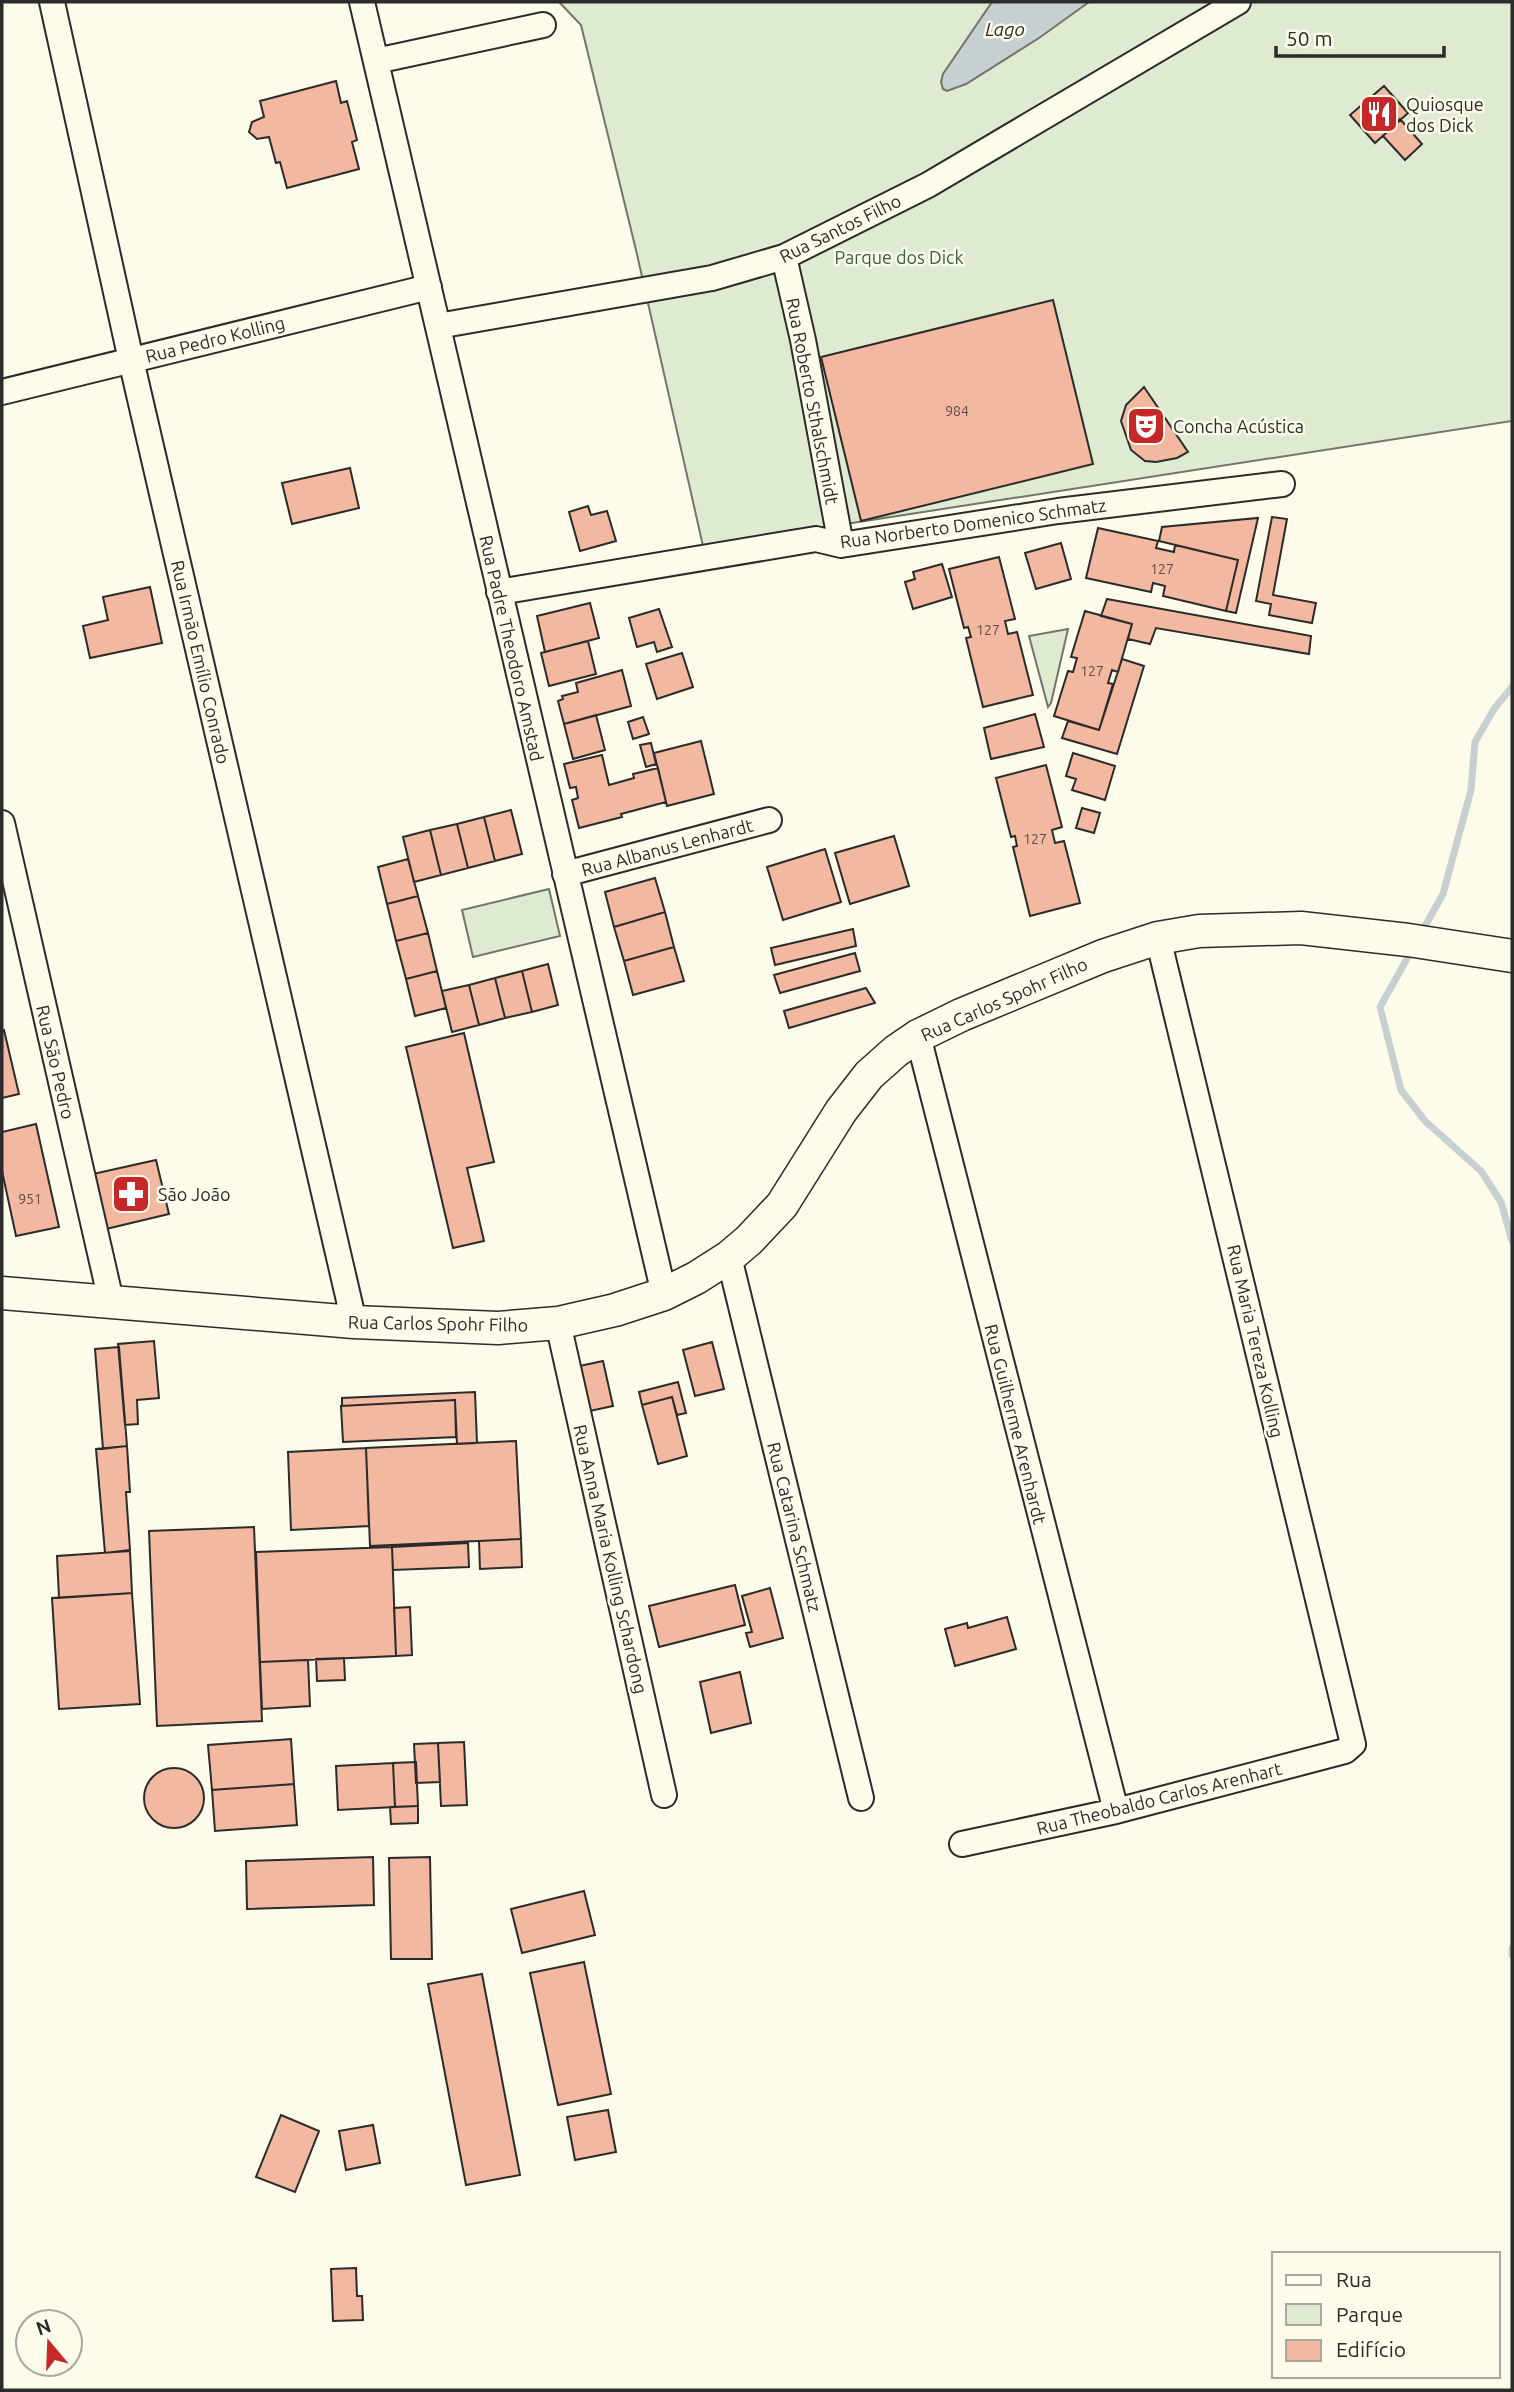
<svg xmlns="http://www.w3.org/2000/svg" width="1514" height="2392" viewBox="0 0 1514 2392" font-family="Ubuntu,sans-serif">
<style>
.green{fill:#deebd1;stroke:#74746e;stroke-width:2}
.water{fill:#c7d0d0;stroke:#74746e;stroke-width:2}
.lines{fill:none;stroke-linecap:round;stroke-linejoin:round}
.stream{stroke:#c7d0d0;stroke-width:7}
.building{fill:#f2b8a0;stroke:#2b2b2b;stroke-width:2}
.minor-casing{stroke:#2b2b2b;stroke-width:28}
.major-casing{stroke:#2b2b2b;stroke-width:35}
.minor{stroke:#fdfbea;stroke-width:24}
.major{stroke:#fdfbea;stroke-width:32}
.labels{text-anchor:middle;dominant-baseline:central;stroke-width:5;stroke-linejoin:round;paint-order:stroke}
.number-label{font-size:14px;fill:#5d4e48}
.poi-label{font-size:18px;fill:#2b2b2b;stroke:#fdfbea;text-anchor:start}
.street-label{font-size:18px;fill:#2b2b2b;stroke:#fdfbea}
.park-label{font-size:18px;fill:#34623c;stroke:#fdfbea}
.water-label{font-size:19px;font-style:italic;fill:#2b2b2b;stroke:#fdfbea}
</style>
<rect width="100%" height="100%" fill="#fdfbea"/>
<path class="green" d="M559,2h953v419l-809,125 -67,-296 -55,-225z
M1068,629l-17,74 -3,4 -19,-71z
M549,889l11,47 -87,21 -11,-47z"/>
<path class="water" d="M992,2h97l-50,36 -73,46 -19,7 -4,-2 -2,-7 2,-8z"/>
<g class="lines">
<path class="stream" d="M1420,935l23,-41 28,-104 4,-48 19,-33 18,-22
M1413,948l-33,59 21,83 24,31 56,50 20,31 11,39
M1512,1948v7"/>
</g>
<path class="building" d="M336,81l5,22 6,-2 10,39 -5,2 7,27 -72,19 -7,-26 -4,1 -7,-26 -12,2 -8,-7 3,-10 12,-5 -4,-16z
M1384,86l24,27 -33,30 -25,-28z
M1400,119l22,25 -17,16 -22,-24z
M1053,300l40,164 -232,57 -40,-164z
M1144,387l44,65 -11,6 -21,4 -11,-1 -14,-11 -10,-29 5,-16z
M350,468l9,40 -67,16 -10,-41z
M588,506l3,9 16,-4 9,30 -36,10 -11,-39z
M1272,517l15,2 -14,76 43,8 -4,20 -43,-8 2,-11 -15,-3z
M1258,518l-22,95 -10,-2 12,-51 -79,-19 3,-14z
M1098,528l60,13 -2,7 18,4 1,-7 63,15 -12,51 -63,-15 2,-10 -12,-3 -2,9 -65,-14z
M1061,543l10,36 -35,10 -11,-36z
M999,557l16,62 -10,2 3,13 9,-2 16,63 -50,12 -17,-69 5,-1 -3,-10 -4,1 -15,-59z
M942,564l10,33 -39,12 -8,-27 10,-3 -2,-7z
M150,587l12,56 -72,15 -7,-32 25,-6 -5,-23z
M1107,599l204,37 -2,18 -153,-26 -6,16 -22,-5 4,-15 -31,-8z
M590,603l9,35 -54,14 -8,-36z
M659,609l13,38 -15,5 -3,-10 -17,5 -8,-29z
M1085,611l47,13 -14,48 -6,-2 -4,13 5,1 -14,46 -45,-14 14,-45 5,1 4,-14 -6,-1z
M588,641l8,33 -47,12 -8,-33z
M682,653l11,34 -36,12 -11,-35z
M1122,659l22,7 -27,88 -55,-16 6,-17 31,9z
M622,670l9,36 -67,18 -6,-23 5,-2 -1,-3 16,-4 -2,-9z
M1035,714l9,33 -53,12 -7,-31z
M596,715l9,35 -32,9 -9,-35z
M643,717l6,17 -16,5 -5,-17z
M701,741l13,53 -47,12 -13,-53z
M651,743l5,21 -10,3 -6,-22z
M1073,753l42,13 -10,34 -33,-10 4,-11 -10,-3z
M602,755l7,30 25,-7 -1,-4 25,-6 8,34 -45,12 1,3 -43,11 -7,-28 6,-2 -2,-11 -6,1 -6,-24z
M1046,765l16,62 -10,3 3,13 9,-2 16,62 -50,13 -17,-69 4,-1 -2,-10 -4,1 -15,-59z
M1082,808l18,5 -6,20 -18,-5z
M511,810l11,44 -27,7 -11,-44z
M484,817l11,44 -27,7 -11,-44z
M457,824l11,44 -27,7 -11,-45z
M430,830l11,45 -27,7 -11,-45z
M894,836l15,50 -59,18 -15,-51z
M825,849l16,53 -58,18 -16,-53z
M408,859l10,37 -31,8 -9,-37z
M655,878l10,34 -51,15 -9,-35z
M418,896l10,37 -32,8 -9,-37z
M665,912l9,35 -50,14 -10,-34z
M853,929l3,17 -81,19 -4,-17z
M428,933l9,38 -31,8 -10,-38z
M674,947l10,34 -51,14 -9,-34z
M855,953l5,18 -80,22 -6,-18z
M548,964l10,41 -26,7 -10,-41z
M437,971l9,37 -31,8 -9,-37z
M522,971l10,41 -27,6 -10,-40z
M495,978l10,40 -26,7 -10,-40z
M469,985l10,40 -27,7 -10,-41z
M866,988l9,15 -86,25 -5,-17z
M4,1030l15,64 -17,4v-67z
M464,1033l30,129 -27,6 17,73 -31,7 -47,-201z
M36,1124l23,103 -43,9 -14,-65v-39z
M156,1160l13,54 -63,15 -13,-55z
M154,1341l5,57 -22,2 1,24 -13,1 -7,-81z
M712,1342l12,47 -29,7 -12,-46z
M119,1347l8,99 -24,3 -8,-100z
M603,1361l10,45 -28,6 -10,-45z
M678,1382l8,31 -9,2 -5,-18 -30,8 -3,-13z
M475,1392l2,51 -20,1 -2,-44 -113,6v-8z
M672,1397l15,59 -29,8 -16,-59z
M455,1400l1,37 -113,5 -2,-36z
M516,1441l5,98 -151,7 -4,-98z
M127,1446l3,46h-4l4,58 -25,3 -9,-104z
M366,1448l3,78 -78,4 -3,-78z
M254,1527l8,194 -105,5 -8,-195z
M521,1539l1,28 -42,2 -1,-28z
M468,1543l1,24 -76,3 -1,-23z
M392,1547l4,109 -136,6 -4,-110z
M130,1551l2,42 -73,5 -2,-42z
M735,1585l10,40 -86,22 -10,-41z
M770,1588l13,50 -33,9 -4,-14 6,-1 -10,-36z
M132,1593l8,111 -81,5 -7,-111z
M410,1607l2,48 -16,1 -2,-48z
M1007,1617l9,32 -61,17 -10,-37 22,-6 1,5z
M344,1658l1,22 -28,1 -1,-22z
M308,1660l2,46 -48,3 -2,-47z
M740,1672l11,51 -40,10 -11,-51z
M291,1739l3,45 -82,6 -4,-45z
M464,1742l3,63 -26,1 -3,-63z
M438,1743l2,39 -24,1 -2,-39z
M416,1762l2,44 -23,1 -2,-44z
M393,1763l2,44 -57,3 -2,-44z
M144 1798a30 30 0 1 1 60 0a30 30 0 1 1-60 0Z
M294,1784l3,41 -82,6 -3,-41z
M418,1806v17l-27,1 -1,-17z
M373,1857l1,48 -127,4 -1,-48z
M430,1857l2,102h-41l-2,-101z
M584,1891l11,44 -73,18 -11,-44z
M584,1962l27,132 -53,11 -28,-132z
M482,1974l38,201 -54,10 -38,-201z
M608,2110l8,42 -41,8 -8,-43z
M281,2115l38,16 -24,61 -39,-15z
M373,2125l7,38 -34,7 -7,-39z
M356,2268l1,28h5l1,24 -30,1 -2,-52z"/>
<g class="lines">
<defs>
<path id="minor" d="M52,2l79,358 223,962
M362,2l302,1292
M376,61l167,-36
M784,257l19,83 38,205
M438,326l274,-48 72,-21 144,-72 310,-183
M2,392l427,-105
M499,592l317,-53 25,6 217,-34 224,-27
M2,823l109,478
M565,874l204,-54
M918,1036l198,775
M729,1257l132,541
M558,1323l106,472
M962,1844l154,-33 229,-60 8,-7 -195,-806"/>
<path id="major" d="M2,1293l352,29 144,6 60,-5 57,-13 49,-16 32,-16 33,-21 20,-17 33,-35 59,-94 28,-36 27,-24 22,-15 43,-21 142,-59 55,-18 41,-7 102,-3 107,12 104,16"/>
</defs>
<use href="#minor" class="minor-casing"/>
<use href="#major" class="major-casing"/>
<use href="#minor" class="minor"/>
<use href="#major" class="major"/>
</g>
<defs>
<symbol id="restaurant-square" viewBox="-11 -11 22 22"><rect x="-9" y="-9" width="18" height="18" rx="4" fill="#c62828" stroke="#fdfbea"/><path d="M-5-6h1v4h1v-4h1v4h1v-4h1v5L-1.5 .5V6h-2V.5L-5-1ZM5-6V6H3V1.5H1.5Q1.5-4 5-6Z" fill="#fff"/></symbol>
<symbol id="theatre-square" viewBox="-11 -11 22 22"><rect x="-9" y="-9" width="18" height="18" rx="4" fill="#c62828" stroke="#fdfbea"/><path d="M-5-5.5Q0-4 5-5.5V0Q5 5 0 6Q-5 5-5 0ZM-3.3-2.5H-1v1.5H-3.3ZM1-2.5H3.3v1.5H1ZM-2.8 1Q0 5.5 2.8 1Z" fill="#fff"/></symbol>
<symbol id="pharmacy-square" viewBox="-11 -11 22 22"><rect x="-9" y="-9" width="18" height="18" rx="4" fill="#c62828" stroke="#fdfbea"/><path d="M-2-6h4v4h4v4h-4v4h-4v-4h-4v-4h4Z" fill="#fff"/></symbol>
</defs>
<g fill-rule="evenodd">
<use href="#restaurant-square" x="1357" y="92" width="44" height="44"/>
<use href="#theatre-square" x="1124" y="404" width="44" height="44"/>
<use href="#pharmacy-square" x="109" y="1172" width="44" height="44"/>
</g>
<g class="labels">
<g class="number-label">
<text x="957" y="411">984</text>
<text x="1162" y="569">127</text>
<text x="988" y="630">127</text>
<text x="1092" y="671">127</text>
<text x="1035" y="839">127</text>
<text x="30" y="1199">951</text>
</g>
<g class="poi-label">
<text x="1406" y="104">Quiosque<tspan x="1406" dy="21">dos Dick</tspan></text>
<text x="1173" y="426">Concha Acústica</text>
<text x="158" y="1194">São João</text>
</g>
<g class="street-label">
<text transform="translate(840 228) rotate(-26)">Rua Santos Filho</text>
<text transform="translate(215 339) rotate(-14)">Rua Pedro Kolling</text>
<text transform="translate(813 401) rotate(79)">Rua Roberto Sthalschmidt</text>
<text transform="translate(973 523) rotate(-8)">Rua Norberto Domenico Schmatz</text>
<text transform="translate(512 648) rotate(77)">Rua Padre Theodoro Amstad</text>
<text transform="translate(201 662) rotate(77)">Rua Irmão Emílio Conrado</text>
<text transform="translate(667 847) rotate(-15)">Rua Albanus Lenhardt</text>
<text transform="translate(1004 999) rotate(-24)">Rua Carlos Spohr Filho</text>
<text transform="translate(56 1062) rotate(77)">Rua São Pedro</text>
<text transform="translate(438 1323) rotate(1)">Rua Carlos Spohr Filho</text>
<text transform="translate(1256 1341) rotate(77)">Rua Maria Tereza Kolling</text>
<text transform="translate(1016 1424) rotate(76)">Rua Guilherme Arenhardt</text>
<text transform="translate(795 1527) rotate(76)">Rua Catarina Schmatz</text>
<text transform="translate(611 1559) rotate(77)">Rua Anna Maria Kolling Schardong</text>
<text transform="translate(1159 1798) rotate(-14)">Rua Theobaldo Carlos Arenhart</text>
</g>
<g class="park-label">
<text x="899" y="257">Parque dos Dick</text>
</g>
<g class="water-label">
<text x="1005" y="29">Lago</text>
</g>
</g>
<rect width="1514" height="2392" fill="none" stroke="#2b2b2b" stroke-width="7"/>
<rect x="1272" y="2252" width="228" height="126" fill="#fdfbea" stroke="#a9a89e" stroke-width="2"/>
<rect x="1286" y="2275" width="35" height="10" fill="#fdfbea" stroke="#a9a89e" stroke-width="2"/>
<text x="1336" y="2287" font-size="21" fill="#2b2b2b">Rua</text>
<rect x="1286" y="2304" width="35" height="21" fill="#deebd1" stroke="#a9a89e" stroke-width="2"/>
<text x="1336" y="2322" font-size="21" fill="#2b2b2b">Parque</text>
<rect x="1286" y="2340" width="35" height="21" fill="#f2b8a0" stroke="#a9a89e" stroke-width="2"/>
<text x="1336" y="2357" font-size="21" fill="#2b2b2b">Edifício</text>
<g transform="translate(49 2343) rotate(341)"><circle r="33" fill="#fdfbea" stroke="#a9a89e" stroke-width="2"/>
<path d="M0-5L12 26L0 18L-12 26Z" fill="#c62828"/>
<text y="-10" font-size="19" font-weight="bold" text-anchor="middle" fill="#2b2b2b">N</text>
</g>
<path d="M1276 46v10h168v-10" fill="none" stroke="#2b2b2b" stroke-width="3.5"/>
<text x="1286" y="46" font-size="21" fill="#2b2b2b" stroke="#fdfbea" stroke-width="5" paint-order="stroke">50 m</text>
</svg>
